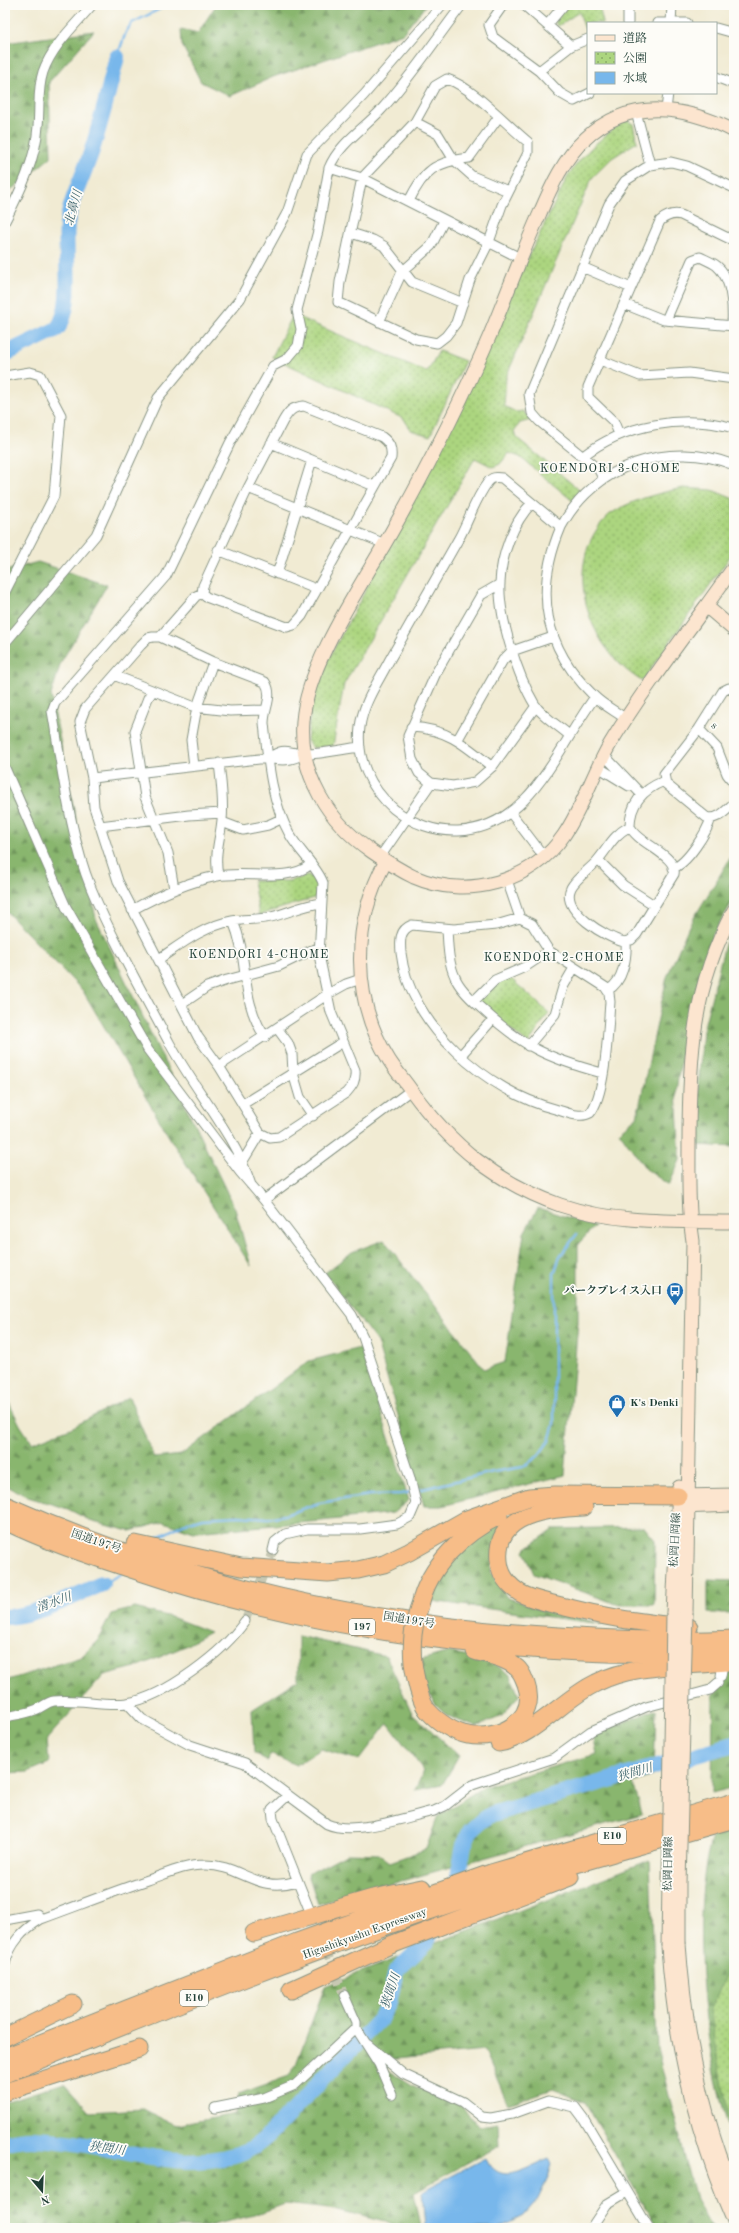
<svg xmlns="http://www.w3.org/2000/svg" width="739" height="2233" viewBox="0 0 739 2233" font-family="'Old Standard TT','Noto Serif JP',serif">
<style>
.forest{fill:url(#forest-firs);stroke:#547a51}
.park{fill:url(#park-dots);stroke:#66895a}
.water{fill:#78b7eb;stroke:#4c7a90}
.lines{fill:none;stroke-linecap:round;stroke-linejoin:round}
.stream{stroke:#78b7eb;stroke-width:2.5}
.river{stroke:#78b7eb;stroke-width:16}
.street-tunnel{stroke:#c7c8b3;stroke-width:9;stroke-dasharray:9 4.5;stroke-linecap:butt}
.street-casing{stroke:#889484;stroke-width:11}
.secondary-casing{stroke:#889484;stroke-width:15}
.highway-casing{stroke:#889484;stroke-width:19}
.street{stroke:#fff;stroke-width:9}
.secondary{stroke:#fce5cf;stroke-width:13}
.highway{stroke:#f7bd88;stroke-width:17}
.secondary-bridge-casing{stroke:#889484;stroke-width:15;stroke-linecap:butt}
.highway-bridge-casing{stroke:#889484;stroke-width:19;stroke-linecap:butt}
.secondary-bridge{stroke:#fce5cf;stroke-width:13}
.highway-bridge{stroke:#f7bd88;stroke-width:17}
.labels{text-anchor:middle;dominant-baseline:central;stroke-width:3.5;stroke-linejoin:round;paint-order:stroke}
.shield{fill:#fdfcf7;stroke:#62766e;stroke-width:1}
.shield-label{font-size:10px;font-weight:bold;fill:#1f3d34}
.street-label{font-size:11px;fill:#1f3d34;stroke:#fdfcf7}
.poi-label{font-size:11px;font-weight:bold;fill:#1f3d34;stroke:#fdfcf7;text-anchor:end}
.water-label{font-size:12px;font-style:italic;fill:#3a626b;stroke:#fdfcf7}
.neighbourhood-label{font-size:12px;letter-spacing:1px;fill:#1f3d34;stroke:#fdfcf7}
</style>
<defs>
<pattern id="forest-firs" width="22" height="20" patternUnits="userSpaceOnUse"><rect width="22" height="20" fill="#89b66e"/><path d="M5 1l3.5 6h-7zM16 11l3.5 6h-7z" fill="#6f955b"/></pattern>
<pattern id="park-dots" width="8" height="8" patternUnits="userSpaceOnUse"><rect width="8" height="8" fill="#acd57f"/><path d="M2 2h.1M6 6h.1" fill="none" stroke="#8bae69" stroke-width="1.8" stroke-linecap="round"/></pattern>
</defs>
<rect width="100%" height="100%" fill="#fdfcf7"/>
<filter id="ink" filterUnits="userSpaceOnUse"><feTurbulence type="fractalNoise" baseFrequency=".025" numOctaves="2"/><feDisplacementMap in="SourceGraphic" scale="8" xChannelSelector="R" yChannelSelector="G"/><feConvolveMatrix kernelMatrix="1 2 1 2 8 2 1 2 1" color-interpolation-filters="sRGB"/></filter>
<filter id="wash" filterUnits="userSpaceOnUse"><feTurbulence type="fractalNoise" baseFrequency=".012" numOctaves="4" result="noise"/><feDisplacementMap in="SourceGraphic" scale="16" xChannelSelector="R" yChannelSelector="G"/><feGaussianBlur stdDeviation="0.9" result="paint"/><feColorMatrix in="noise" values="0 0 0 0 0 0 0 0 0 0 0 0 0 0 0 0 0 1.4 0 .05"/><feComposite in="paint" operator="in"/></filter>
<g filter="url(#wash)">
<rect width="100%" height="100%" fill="#f1ebd3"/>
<path class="forest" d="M216,5h210l-23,28 -130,44 -43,19 -29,-14 -19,-37 -1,-16 17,4z
M94,31l-45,51 2,75 -46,38v-152z
M38,562l69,23 -46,77 -10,33 45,224 139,290 16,57 -80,-126 -88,-149 -78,-81v-339z
M734,852v47l-21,35 -23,75 -14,81 4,70 -11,25 -23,-16 -27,-38 18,-14 30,-140 22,-51z
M734,928v219l-36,-2 -1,-44 6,-70 22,-87z
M538,1208l57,18 -17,18v78l-13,153 -123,31h-18l-47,-164 -52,-69 27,-21 32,-12 100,129 21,-7 19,-129z
M360,1348l49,152 -16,13 -72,8 -127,11 -30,-10 -34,9 -37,-9 -25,-13 -40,-12 -23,-12v-90l15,30 12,18 41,-16 56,-30 25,61 27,-3 128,-94z
M509,1518l-14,29 -4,25 16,26 94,26 -170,-23 14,-32 29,-30z
M644,1527l11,13 -1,65h-35l-85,-31 -10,-24 30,-21z
M708,1580l26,1v32h-26z
M135,1608l39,10 36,14 -27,15 -44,19 -35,9 -57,64 2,24 -21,9 -23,1v-92l76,-24 17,-17 13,-26z
M298,1636l88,20 26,57 47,43 -17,29 -27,5 9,-19 -36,-48 -29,37 -38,-11 -25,16 -26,-11 -2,7 -14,-8 -2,-43 46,-30z
M449,1652l42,9 20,15 8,20 -17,20 -26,11c-9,-4 -21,-7 -29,-12 -14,-8 -30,-40 -26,-55z
M734,1672v115l-22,6 1,-97 17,-23z
M656,1709l-2,66 -21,8 9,31 -324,90 -10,-30 40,-21 31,1 11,8 36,-13 12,-33 45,-29 114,-33 -4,-19z
M734,1828v314c-30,-79 -46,-229 -21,-309z
M650,1860l7,189 39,151 16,28h-55l-72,-126 -32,-13 -45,15 -23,-53 -112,10 41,25 47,20 19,20 18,-3 1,23 -85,46 7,36h-23l-12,-6 -48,-12 -53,-6 -31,11 -54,13h-195v-126l59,-19 26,29 53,-3 33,16 60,-11 3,-20 50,-18 6,-9 30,-81z"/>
<path class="park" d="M568,5h34l-3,1 4,17h-15l-1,12 -8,-23 -21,14 -3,-4z
M626,120l7,4 4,18 -25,16 -20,20 -86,199 -2,29 12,6 7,-1 8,9 -11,3 -6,8 2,6 67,56 -9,9 -54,-45 -11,-4 -9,11 -7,3 -18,-9 -131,226 -11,62 -20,2 -6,-7 4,-35 7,-28 42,-77 208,-425c17,-25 34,-39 58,-56z
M293,315l134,57 12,-21 26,10 -35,75 -19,-6 -7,-11 -132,-62z
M683,488l29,2 22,9v52l-92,130c-45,-26 -73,-89 -52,-139 4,-9 11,-20 19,-27 21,-15 50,-22 74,-27z
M307,876l7,1c5,7 6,14 0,21l-55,17 -6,-34h36z
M509,977l40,36 -21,31 -51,-44 17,-15z
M734,1959v190l-24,-139z"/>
<path class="water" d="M486,2158c14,30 40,10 63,1l3,5 -4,14 -10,21 -14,16 -26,13h-72l-3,-37z"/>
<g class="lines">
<path class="stream" d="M117,57l9,-25 6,-9 36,-18
M151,1541l32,-17 19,-6 36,-2 30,2 17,-3 34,-12 51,-8 32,-1 91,-22 30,-5 15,-11 11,-15 5,-17v-150l6,-18 17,-22
M102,1584l21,-11"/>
<path class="river" d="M5,354l52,-25c18,-22 7,-76 10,-104 3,-25 17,-50 25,-75 10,-31 17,-62 25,-93
M5,1617c34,-2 66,-20 97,-33
M5,2143c19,-6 35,-4 54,-2 62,6 131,36 191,8 7,-3 14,-10 20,-15l110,-115 9,-16 7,-32 31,-29 30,-61 7,-36 6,-14 11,-10 11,-7 242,-70"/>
</g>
</g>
<g filter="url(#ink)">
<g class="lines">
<path class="street-tunnel" d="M245,1621l28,-71
M311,1913l33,82"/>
<defs>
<path id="street" d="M462,5c-27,35 -52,74 -82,106 -18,19 -41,33 -51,57l33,10 158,80
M503,5l-14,20 4,12 46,34 32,-25 17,-7
M524,5l47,41
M628,23v-18
M657,23h30
M671,23l1,-18
M548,24l16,-19
M716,28l18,5
M539,71l21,22 14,8 16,-8
M716,77l18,7
M447,79c25,8 60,46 81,63v11l-26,52 -13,37 -19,38 -14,43 -10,13 -9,7 -21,-4 -78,-37 2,-20 22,-104 53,-56 20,-36z
M666,110l2,-17
M415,122l23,12 16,26 18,16 36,15
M650,165l21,-3 16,4 47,22
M409,201c15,-31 26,-39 60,-43l29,-40
M5,221c15,-29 31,-62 33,-95 2,-19 -1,-36 5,-54 9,-26 32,-47 49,-67
M351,233l22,7 11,6 28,36 51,21
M582,267l49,21
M624,304l40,16 70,6
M666,320l26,-60 8,-3c6,3 12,5 17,9 15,13 16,42 15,60
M379,322l23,-50 29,-26 13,-25
M600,360l40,16 49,-3 45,6
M5,376l25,-4 10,3 21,40 -7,81 -49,96
M304,406l78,31c8,6 10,11 9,21l-89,158 -8,9 -7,2 -81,-30 -4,-4 1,-7 45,-98 35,-67c6,-10 9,-14 21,-15z
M619,434l-5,-12 -26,-25v-10l72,-166c7,-6 13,-8 21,-6l53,26
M271,443l103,43
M582,457c41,-33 102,-43 152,-29
M603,478l-4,-8 -60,-49 -7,-8 -3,-19 80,-190 16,-23 25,-16 -14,-53
M248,488l137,56
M532,503c-19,19 -31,53 -32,80 -2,33 18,94 35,122 7,11 24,21 34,30
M561,527c33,-62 108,-88 173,-62
M218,550l98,39
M277,574l35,-114
M500,584l-19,11 -45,78 -28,63 4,23 7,14 12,10 22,3 22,-4 17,-15 44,-61
M153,637h7l53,25 52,20c9,14 -1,26 -1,41 4,38 7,78 26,112 9,16 28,33 33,48l-4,72 12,57 24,58c1,11 -2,15 -9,23l-67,44 -9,1 -10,-5 -41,-67 -21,-29 -80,-156 -24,-74 -2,-29 -12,-56 5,-13 56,-64 7,-7z
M160,637l36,-41 6,-3
M5,643l91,-108 62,-137 82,-99 47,-86 20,-59 57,-59 78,-90
M116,676l79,31 35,4 34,-1
M734,690l-5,-2 -6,3 -24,38 -35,45 2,10 40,33c12,4 20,-7 28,-14
M153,691l-5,7 -13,33 10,66 23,56 6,36
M595,697c-38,51 -64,131 -137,134 -23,1 -47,-8 -64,-22 -24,-21 -38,-50 -34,-82 3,-24 18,-45 29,-66 23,-41 47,-82 70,-123 10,-18 16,-39 29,-56 4,-5 8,-5 14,-4l59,49c-27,64 -18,120 33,169 9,9 21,15 32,23
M411,727c37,2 54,18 81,40
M699,729l18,19 10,26 7,9
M458,739l45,-79 9,-9 41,-14
M604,755l38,40
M268,758c19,-11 16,-6 35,-4 16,1 40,-5 57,-7
M194,766l-3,-26 6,-33 16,-45
M598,767l31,19
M5,768l61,139 82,143 92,122 24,28 88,115 11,22 47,141 6,25 -6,14 -13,7 -37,5h-53l-22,5 -10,8 -2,8
M92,778l176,-20c14,3 23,3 36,-4
M510,812l29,38 8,5
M222,822l21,8 25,-5 13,-6
M100,826l89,-11 33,-2
M630,826c-19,11 -20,20 -33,35 -8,9 -21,17 -26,27 -11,23 36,50 53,54l7,-2 6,-6 37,-60c4,-19 -38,-31 -44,-48 0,-23 14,-37 34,-45
M380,857l51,-74
M598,860l25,25 31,20
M673,868c14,-4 34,-36 38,-50
M218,876c-4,-23 2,-35 4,-56 2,-20 -1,-38 -3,-57
M507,880l13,38
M132,910c27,-15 55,-28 85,-34 29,-6 70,7 93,-11
M233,921c17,40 6,77 32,116
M447,929c1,16 1,33 8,48 4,11 16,22 25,30 43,40 67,51 122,66
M159,959c22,-15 45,-33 73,-38 12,-2 26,-1 39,-4 17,-4 32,-12 50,-14
M608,990c15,-8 19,-32 18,-48
M474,1001l21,-21 30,-13 24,-16 56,36 4,6 1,9c-2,25 -4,93 -20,111 -10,6 -24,-1 -35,-4 -67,-17 -146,-84 -154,-156 -1,-12 -2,-23 11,-28l42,4 42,-4 24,-7 12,6 17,27
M182,1004l25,-17 20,-7 52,-14 33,-16 7,-2
M277,1028l11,15 4,11 1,19 7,24 13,19
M528,1046l27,-32 8,-27 11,-19
M461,1055l32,-36
M219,1066l109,-72 18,-10 15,-5
M243,1104l100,-62
M243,1161l17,-28
M251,1185c-17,-52 -55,-93 -81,-141 -27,-51 -57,-103 -79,-156 -21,-51 -29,-122 -39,-177l3,-8 111,-127 64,-133 43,-77 14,-7 11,-13 3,-17 -4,-19 21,-79 11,-63
M264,1200l147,-110
M721,1676l2,-13
M127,1703l15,16 48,26 55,18 82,61c27,12 78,-7 107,-13l11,-5 27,-21 82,-27 37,-27 55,-24 53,-14 11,-3 8,-7
M5,1717c10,-2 20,-3 30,-7 6,-2 12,-8 19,-9 24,-3 49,5 73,2 38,-6 97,-51 118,-82
M287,1796l-15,14 1,9 36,90
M5,1920l32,-6 4,5
M5,1964c5,-21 18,-34 36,-45 36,-13 71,-27 107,-39 18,-6 36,-15 56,-15 37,-1 52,29 93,16
M356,2028l23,36 13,31
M367,2044l36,30 60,28 19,15 9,1 21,-4 36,-13 27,6 9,12 65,109
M215,2108l49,-10 31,-13 61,-57v-6l-12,-27
M591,2228l16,-24 20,-12"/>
<path id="secondary" d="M734,131c-49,-25 -105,-34 -149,8 -21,19 -34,48 -45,74 -18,40 -33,81 -50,122 -29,67 -62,132 -98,196 -29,52 -85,132 -89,190 -4,54 25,100 68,130 13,9 28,19 43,26 53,23 118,5 150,-42 19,-28 29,-62 46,-91 29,-48 63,-93 96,-138l28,24
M706,606l28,-39
M386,861c-34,61 -35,138 3,199 7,11 15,20 22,30 40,55 84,92 149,115 56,19 116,16 174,17
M680,1496l54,-1
M680,1507l54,-2
M673,1613l6,-126
M686,1613l7,-372c-5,-32 -4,-65 -4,-98 0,-84 3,-157 45,-233
M679,1944c6,85 22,169 55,248
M668,1946c6,96 27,187 66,276"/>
<path id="highway" d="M5,1505c182,81 373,123 571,132 53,3 106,5 158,2
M584,1507c-35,2 -90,5 -85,54 1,14 10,25 21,32 12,7 27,9 41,13 42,11 84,18 128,21
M5,1521c40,20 84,34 126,48 187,63 406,94 603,82
M135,1544l106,23 87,6 30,-3 26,-6 25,-12 58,-33 62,-22 26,-2 123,1
M420,1605c9,-39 43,-72 79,-89
M413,1663c2,13 7,40 16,49 9,10 26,21 39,23 31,6 71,-15 58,-51 -2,-5 -4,-12 -9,-16 -11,-10 -28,-13 -42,-17
M499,1743c34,-6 65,-45 97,-60 42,-21 93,-16 138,-22
M254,1933l119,-35 49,-10
M291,1990l97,-44 182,-69
M5,2037l68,-33
M5,2057l292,-115 194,-69 243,-71
M5,2074c161,-66 324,-131 490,-185 79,-26 159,-47 239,-70
M5,2092l134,-43"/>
</defs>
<use href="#street" class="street-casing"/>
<use href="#secondary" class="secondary-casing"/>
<use href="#highway" class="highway-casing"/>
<use href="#street" class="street"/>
<use href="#secondary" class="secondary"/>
<use href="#highway" class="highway"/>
<defs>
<path id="secondary-bridge" d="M679,1944v-60l7,-271
M668,1946l5,-333"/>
<path id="highway-bridge" d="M413,1663c-2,-21 0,-37 7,-58"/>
</defs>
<use href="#secondary-bridge" class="secondary-bridge-casing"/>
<use href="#highway-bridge" class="highway-bridge-casing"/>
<use href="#secondary-bridge" class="secondary-bridge"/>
<use href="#highway-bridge" class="highway-bridge"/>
</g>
</g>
<defs>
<symbol id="bus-pin" viewBox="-11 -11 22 30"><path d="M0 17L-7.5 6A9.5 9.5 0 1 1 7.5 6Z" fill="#1f6fb2" stroke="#fdfcf7"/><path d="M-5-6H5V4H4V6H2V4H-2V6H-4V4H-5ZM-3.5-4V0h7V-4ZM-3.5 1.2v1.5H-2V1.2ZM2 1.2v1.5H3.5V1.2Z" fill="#fff"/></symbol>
<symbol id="shop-pin" viewBox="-11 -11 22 30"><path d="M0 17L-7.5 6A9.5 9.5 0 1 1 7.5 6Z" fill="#1f6fb2" stroke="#fdfcf7"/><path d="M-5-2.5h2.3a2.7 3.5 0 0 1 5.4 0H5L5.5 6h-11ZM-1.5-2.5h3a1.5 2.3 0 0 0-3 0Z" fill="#fff"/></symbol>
</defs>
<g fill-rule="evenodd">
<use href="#bus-pin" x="665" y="1281" width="20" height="27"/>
<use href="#shop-pin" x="607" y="1393" width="20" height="27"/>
</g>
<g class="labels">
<g class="shield">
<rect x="349" y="1619" width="26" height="16" rx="3"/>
<rect x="598" y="1828" width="28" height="16" rx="3"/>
<rect x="180" y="1990" width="28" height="16" rx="3"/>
</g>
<g class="shield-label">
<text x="362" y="1627">197</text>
<text x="612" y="1836">E10</text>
<text x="194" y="1998">E10</text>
</g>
<g class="street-label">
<text transform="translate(714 726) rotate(44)">s</text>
<text transform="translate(676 1540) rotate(-87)">松岡日岡線</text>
<text transform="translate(96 1542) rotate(19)">国道197号</text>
<text transform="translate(409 1621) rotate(9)">国道197号</text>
<text transform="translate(669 1864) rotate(-89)">松岡日岡線</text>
<text transform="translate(365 1934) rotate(-20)">Higashikyushu Expressway</text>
</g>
<g class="poi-label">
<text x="662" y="1291">パークプレイス入口</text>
<text x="630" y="1403" text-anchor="start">K's Denki</text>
</g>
<g class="water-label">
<text transform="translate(74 208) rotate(-74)">北鼻川</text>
<text transform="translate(54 1603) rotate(-20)">清水川</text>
<text transform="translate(635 1773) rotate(-16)">狭間川</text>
<text transform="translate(391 1991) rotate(-71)">狭間川</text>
<text transform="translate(107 2149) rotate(8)">狭間川</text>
</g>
<g class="neighbourhood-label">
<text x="610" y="469">KOENDORI 3-CHOME</text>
<text x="259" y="955">KOENDORI 4-CHOME</text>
<text x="554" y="958">KOENDORI 2-CHOME</text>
</g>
</g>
<rect width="739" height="2233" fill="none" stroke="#fdfcf7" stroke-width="20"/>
<rect x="587" y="22" width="130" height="72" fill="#fdfcf7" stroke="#a4b0a9"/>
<rect x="595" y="35" width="20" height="6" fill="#fce5cf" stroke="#a4b0a9"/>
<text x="623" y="42" font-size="12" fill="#1f3d34">道路</text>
<rect x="595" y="52" width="20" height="12" fill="url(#park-dots)" stroke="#a4b0a9"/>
<text x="623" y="62" font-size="12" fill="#1f3d34">公園</text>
<rect x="595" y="72" width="20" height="12" fill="#78b7eb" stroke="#a4b0a9"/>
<text x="623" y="82" font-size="12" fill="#1f3d34">水域</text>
<g transform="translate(42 2191) rotate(161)" stroke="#fdfcf7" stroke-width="3" paint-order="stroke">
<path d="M0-3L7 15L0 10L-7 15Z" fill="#1f3d34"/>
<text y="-6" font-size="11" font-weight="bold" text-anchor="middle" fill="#1f3d34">N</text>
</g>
</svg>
